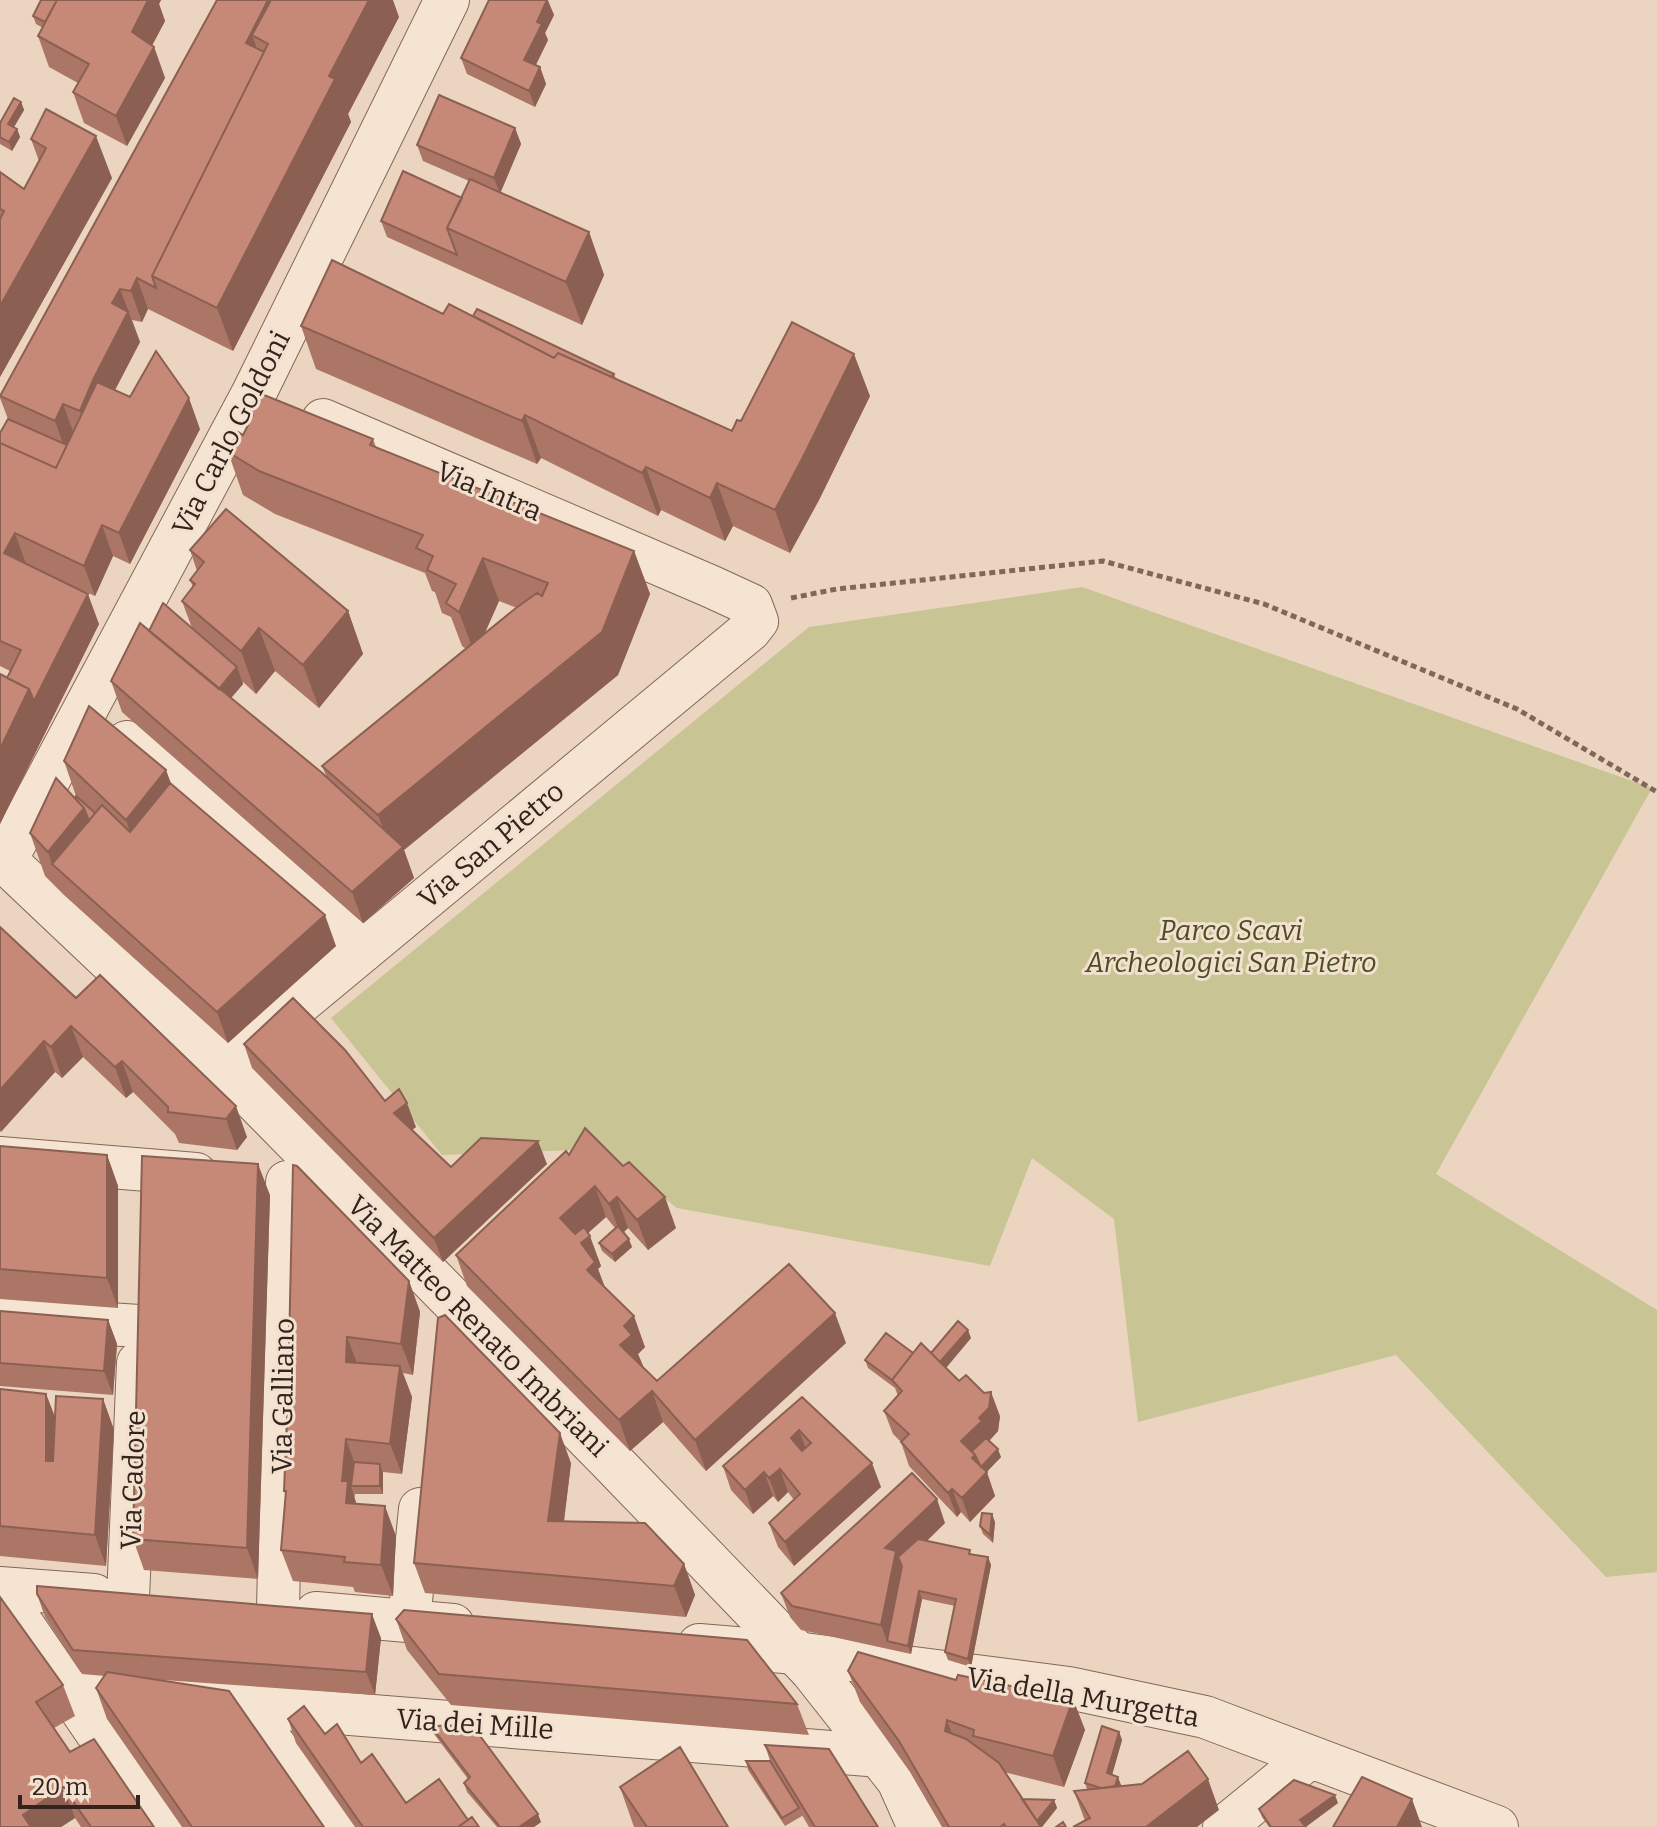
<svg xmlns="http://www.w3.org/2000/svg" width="1657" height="1827" viewBox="0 0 1657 1827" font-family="Bitter,serif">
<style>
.green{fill:#c8c494}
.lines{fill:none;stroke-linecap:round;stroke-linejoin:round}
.minor-casing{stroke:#826759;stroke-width:44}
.tertiary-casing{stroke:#826759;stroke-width:46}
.path{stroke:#826759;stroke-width:5;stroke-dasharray:6 4;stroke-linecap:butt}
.minor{stroke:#f6e4d2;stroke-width:42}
.tertiary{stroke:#f6e4d2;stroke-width:44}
.wall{fill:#ab7666;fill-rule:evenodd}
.shaded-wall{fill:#8b6053}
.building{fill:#c78977;stroke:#8b6053;stroke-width:2;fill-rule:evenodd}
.labels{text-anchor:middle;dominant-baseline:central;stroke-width:6;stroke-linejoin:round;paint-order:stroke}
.street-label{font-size:28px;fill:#33231c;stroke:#f3e1cf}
.park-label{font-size:28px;font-style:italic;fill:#4c4e24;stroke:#f3e1cf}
</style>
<rect width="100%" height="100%" fill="#ebd5c0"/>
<path class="green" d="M1082,587l570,201 -216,386 221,136v262l-51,5 -210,-222 -258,67 -24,-203 -82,-61 -42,108 -313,-58 -77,-59 -158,6 -111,-137 478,-391z"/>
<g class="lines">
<defs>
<path id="minor" d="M127,742l236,209
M223,1067l527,-437 7,-9 -6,-16 -39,-18 -389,-167
M0,1158l196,16
M0,1317l139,9
M0,1588l94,7
M0,1591l161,236
M128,1598l10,-235
M278,1610l9,-428
M316,1613l137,12
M409,1621l11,-112
M699,1645l97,8 273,35 136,29 292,110
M70,1692l811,64
M246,1706l88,121
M1224,1827l86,-70"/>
<path id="tertiary" d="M0,856l223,211 388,394 185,192 17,18 86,109 21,47
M5,860l250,-469 192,-391"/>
</defs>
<use href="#minor" class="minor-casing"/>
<use href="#tertiary" class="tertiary-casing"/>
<path class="path" d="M791,598l46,-9 266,-28 161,43 253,105 140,83"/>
<use href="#minor" class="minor"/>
<use href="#tertiary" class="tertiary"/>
</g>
<path class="wall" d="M41,0h120l-2,4 6,17 -13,24 2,2 11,31 -38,68 -43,-23 -11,-31 5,-9 -29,-16 -11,-31 5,-8 -7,-4 -3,-8z
M217,0l182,17 -51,97 3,8 -118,229 -85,-42 -6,13 -10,-2 8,22 -25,48 85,39 -70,135 -17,-8 -18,40 -32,-14 36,42 -99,200v-150l7,4 3,-7 -10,-5v-233l8,-14 -8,-21v-3z
M489,0h59l6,15 -9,18 3,7 -12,25 4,2 6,17 -11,23 -68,-33 -6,-16z
M21,102l3,8 -10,17 3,2 3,8 -8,14 -12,-7v-21z
M515,128l6,16 -21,48 89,40 15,43 -22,50 -195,-88 -6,-16 81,-23 7,-17 -46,-20 -6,-16z
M31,139l81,39 -112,199v-205l24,17 15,-28z
M443,314l30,2 141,58 2,5 116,52 9,-10 129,-25 -51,104 -29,53 -57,-27 -8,15 -64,-31 -3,6 -117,-58 -4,6 -221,-95 -15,-43z
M248,412l125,27 3,8 258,104 16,43 -32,81 -214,175 10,28 -51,45 -241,-211 -11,-31 38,-50 43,-3 -10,-27 11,-14 -3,-7 7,-9 -7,-21 158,61 15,43 -44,54 -44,-37 -19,23 -13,-12v2l-12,14 96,80 -5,-12 144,-117 -4,-3 -11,-29 -9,-4 -7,-21 -3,-1 -7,-18 -150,-59 -32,-19 -15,-43 15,-17 8,-15zM499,601l18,7 -33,27z
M64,761l102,9 4,13 166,163 -108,97 -164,-148 -19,-19 -15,-43 45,-35 1,-2z
M0,927l76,71 24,-23 147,162 -10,13 -58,-7 -4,-9 -42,-42 -7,6 -43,-41 -21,21 -7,-6 -55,60z
M244,1044l141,57 31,26 -4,3 39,37 96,-3 -104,98 -191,-194z
M0,1146l107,9 11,31v122l-118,-9z
M569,1155l107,73 -28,22 -20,-22 -5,4 9,15 -17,15 -13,-11 -3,-8 16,-15 -9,-11 -18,16 13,33 -3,3 7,19 40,59 -7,7 5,12 -1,1 15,14 189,-38 -140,128 -43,-49 -33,29 -163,-165 -11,-31z
M297,1166l112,115 11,31 -7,63 -10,-2 9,24 -10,77 -19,-2v22h-28l-1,5 2,5 40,32 -3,60 -38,-4 -2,-5 -60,-6 -12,-31 5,-54 -2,-5z
M270,1195l-12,384 -114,-9 -11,-31z
M0,1311l108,9 9,24 -4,51 -113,-9z
M971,1338l-25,30 54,48 -2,15 -9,10 12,16 -15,15 9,24 -25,26 -9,-10 -4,5 -48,-51 -8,-24 -8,-8 -9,-23 14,-15 -3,-8 -27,-20 -3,-8 48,-7h18z
M0,1389l46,5 9,23 48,-18 11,31 -8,136 -106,-10z
M802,1397l79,90 -87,79 -16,-19 -9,-24 25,-23 -6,-8 -10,10 -5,-6 -20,18 -22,-24 -8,-24z
M571,1463l-7,59 120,42 11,31 -9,22 -261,-24 -11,-30z
M995,1522l-2,21 -10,-9 -3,-8z
M945,1523l-18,18 45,13 16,3 3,8 -20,102 -23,-7 -3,-8 10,-46 -33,-7 -11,55 -110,-24 -11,-13 -9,-24z
M37,1594l344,44 -6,57 -226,-16 175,148h-142l-75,-108 -11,-31 9,-12 -23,-2 -37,-57z
M0,1597l63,88 12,31 -21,12 16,24 84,75h-73l-6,-9 -14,9z
M396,1619l401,85 12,31 -358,-30 -44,-55z
M848,1671l108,9 117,19 12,31 -21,57 -60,-15 18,27 32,1 3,8 -15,19h-100l-32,-55 -50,-70z
M288,1719l37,15 36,29 45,40 62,17 11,7h-124l-59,-84z
M431,1726l110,96 -7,5h-37l-30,-35 -3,-9 4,-4 -34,-45z
M1119,1732l3,8 -10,35 9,10 -1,1 99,24 -134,11 -11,-30 13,-2 -2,-6z
M765,1745l113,82h-69l-7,-12v1l-17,10 -37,-56 -2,-9h24z
M620,1787l108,40h-94z
M1338,1803l-32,24h-37l-7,-10 -3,-8z"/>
<path class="shaded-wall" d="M148,0h13l-2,4 6,17 -22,42 -11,-31z
M268,0h26l-26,44 -16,-9 10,28 -16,-20z
M369,0h24l6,17 -51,97 3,8 -118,229 -16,-43 112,-232z
M547,0l7,15 -9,18 3,7 -18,36 -6,-16 13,-38z
M154,47l11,31 -38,68 -11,-30z
M540,67l6,17 -11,23 -6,-16z
M21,102l3,8 -13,22 -3,-8z
M515,128l6,16 -21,50 -6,-16z
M17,129l3,8 -8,14 -3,-9z
M96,136l16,42 -112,199v-71z
M589,232l15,43 -22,50 -16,-43z
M137,278l11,31 -6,13 -11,-31z
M120,289l20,53 -36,69 -13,31 -11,-31 32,-108z
M854,354l16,42 -51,104 -29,53 -15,-43z
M189,398l11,31 -70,135 -11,-31z
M63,404l11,30 -8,18 -11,-31z
M525,415l16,43 -4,6 -15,-43z
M646,467l15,43 -3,6 -16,-43z
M717,483l16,43 -8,15 -15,-43z
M102,525l11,31 -18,40 -11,-30z
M15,533l11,31 -22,-11z
M634,551l16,43 -32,81 -214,175 10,28 -51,45 -11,-31 41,-36 -15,-41z
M483,558l16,43 -24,54 -16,-43z
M88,594l11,30 -99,200v-75l29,-60z
M348,611l15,43 -44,54 -16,-43z
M259,628l16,43 -19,23 -15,-43z
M237,667l6,17 -23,27 -6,-17z
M166,770l16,43 -41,50 -15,-43z
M84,808l16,43 -48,13 -4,-12z
M325,915l11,31 -108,97 -11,-31z
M71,1026l12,31 -21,21 -11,-31z
M44,1041l11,31 -54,60 -1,-4v-38z
M122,1061l11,31 -7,6 -11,-31z
M407,1103l9,24 -13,10 -9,-24z
M236,1106l11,31 -10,13 -11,-31z
M538,1141l9,23 -104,98 -9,-24z
M107,1155l11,31v122l-11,-30z
M258,1164l12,31 -12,384 -11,-31z
M595,1186l11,31 -35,31 -11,-30z
M617,1197l11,31 -7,7 -12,-31z
M665,1197l11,31 -28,22 -11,-30z
M590,1236l11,30 -3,3 9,24 -20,-23 -6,-27z
M629,1239l3,8 -17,15 -3,-8z
M409,1281l11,31 -7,63 -12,-31z
M835,1313l11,30 -140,128 -11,-31z
M634,1316l11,31 -7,7 5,12 -11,10 -12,-31 4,-19z
M108,1320l9,24 -4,51 -9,-24z
M968,1330l3,8 -32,38 -3,-8z
M347,1337l12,31 -13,-6z
M400,1366l12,31 -10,77 -12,-30z
M652,1391l11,31 -33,29 -11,-31z
M991,1392l9,24 -2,15 -9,10 9,8 3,8 -18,19 4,-4 8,24 -25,26 -8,-24 -1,-57z
M46,1394l12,31 -1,66 -11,-30z
M103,1399l11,31 -8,136 -11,-31z
M799,1430l9,24 -8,8 -9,-24z
M560,1433l11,30 -11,89 -12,-31z
M346,1439l11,31 -6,16 8,26 -13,-9 -4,-22z
M872,1463l9,24 -87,79 -9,-24z
M380,1464l3,9v21l-3,-8z
M780,1469l8,23 -10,10 -9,-24z
M764,1472l9,24 -20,18 -8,-24z
M952,1489l9,23 -4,5 -9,-24z
M937,1499l8,24 -44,42 3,9 -17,67 3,8 -9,-24 4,-77z
M385,1506l11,30 -3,60 -12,-31z
M992,1514l3,8 -2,21 -3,-8z
M988,1557l3,8 -20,102 -3,-8z
M684,1564l11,31 -9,22 -12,-31z
M919,1591l3,8 -11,55 -3,-8z
M372,1614l9,24 -6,57 -9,-23z
M1073,1699l12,31 -21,57 -11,-31z
M947,1720l11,31 -13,-20z
M1119,1732l3,8 -12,42 -3,-9z
M1118,1777l3,8 -5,15 -3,-8z
M1208,1779l11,31 -22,17h-51z
M63,1787l12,31 -14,9h-34l-4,-12z
M1335,1795l3,8 -33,24 -5,-7z
M1412,1799l10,28h-25z
M1054,1800l3,8 -15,19 -8,-1z
M538,1814l3,8 -7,5h-15z"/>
<path class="building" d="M41,0h16l-12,22 -12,-6z
M57,0h91l-16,32 22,15 -38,69 -43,-24 16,-28 -51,-28z
M217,0h51l-22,43 18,9 -112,224 4,12 -19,-10 -6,13 -11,-2 -8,14 16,9 -35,68 -13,31 -17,-7 -8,17 -55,-25z
M271,0h98l-40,76 6,3 -118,229 -65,-32 116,-232 -16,-9z
M489,0h58l-10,22 5,2 -18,36 16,7 -11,24 -68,-33z
M439,95l76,33 -21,50 -77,-33z
M14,98l7,4 -13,22 9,5 -8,13 -9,-5v-14z
M46,109l50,27 -96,170v-87l4,-8 -4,-2v-37l24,17 22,-41 -15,-9z
M403,171l59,27 -15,30 10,27 -76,-34z
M470,179l119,53 -23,50 -119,-54z
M332,260l111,54 6,-10 105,54 4,-5 174,78 5,-11 4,1 51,-99 62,32 -51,103 -28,53 -58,-27 -7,15 -64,-31 -4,6 -117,-58 -3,6 -221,-95z
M477,309l137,65 -2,3 -54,-24 -4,5 -81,-42z
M156,351l33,47 -70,135 -17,-8 -18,41 -69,-33 -11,20 84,41 -54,107 -5,-12 -22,-11 14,-28 -21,-9v-198l56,25 41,-86 33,15z
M259,393l114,46 -3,6 264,106 -32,81 -224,183 -56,-49 194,-158 21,-15 5,3 6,-13 -65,-25 -24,54 -13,-9 10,-19 -29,-14 6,-14 -17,-8 7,-13 -164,-64 -31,-19 10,-20 5,3 10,-20 -5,-3z
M8,419l59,26 -11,23 -56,-25v-10z
M226,509l122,102 -45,54 -44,-37 -18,23 -59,-50 13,-17 -5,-4 14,-18 -14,-12z
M163,603l74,64 -18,22 -70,-58z
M140,623l181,149 82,75 -51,45 -241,-211z
M0,674l29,15 -29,60z
M89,706l77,64 -40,50 -62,-59z
M56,778l28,30 -36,44 -18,-19z
M170,783l155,132 -108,97 -165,-148 50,-59 28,27z
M76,796l19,17 -6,8 -5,-13 -9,-10z
M0,927l76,71 24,-23 136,131 -10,13 -58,-7v-5l-46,-46 -7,6 -44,-41 -20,21 -7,-6 -44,49z
M293,998l52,52 40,51 14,-12 8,14 -13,10 57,54 30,-29 57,3 -104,97 -190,-194z
M585,1128l38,38 6,-4 36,35 -28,23 -20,-23 -8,7 -14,-18 -35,32 15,16 9,-7 6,9 -9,7 14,19 -8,8 47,46 -10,10 8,9 -12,10 37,36 132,-117 46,49 -140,127 -43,-49 -33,29 -163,-165 110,-104 3,4z
M0,1146l107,9v123l-107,-9z
M142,1156l116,8 -11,384 -114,-9z
M293,1165l4,1 112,115 -8,63 -54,-7 -1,25 54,4 -10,78 -44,-5 -4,42h6l-2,22 39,3 -4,59 -37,-3 1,-5 -64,-7 5,-59h-2l4,-98z
M618,1226l11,13 -17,15 -13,-11z
M0,1311l108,9 -4,51 -104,-8z
M445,1315l115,118 -12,88 97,2 39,41 -10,22 -260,-23 24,-245z
M958,1321l10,9 -28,32 -9,-9z
M886,1333l27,20 -21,27 -27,-20z
M921,1343l38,38 7,-6 18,18 7,-1 -2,16 -10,10 3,3 -21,20 14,14 -3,3 15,14 -25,26 -10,-9 -4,4 -47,-51 8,-8 -25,-23 18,-20 -10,-11z
M0,1389l46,5v67h7l3,-65 47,3 -8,136 -95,-9z
M802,1397l70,66 -87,79 -16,-19 31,-29 -20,-25 -11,9 -5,-6 -19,18 -22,-24zM799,1430l12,13 -9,8 -11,-13z
M986,1438l12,11 -17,18 -6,-12 -3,-4z
M354,1462l26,2v22h-29z
M912,1473l25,26 -52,49 11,3 -15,74 -89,-19 -11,-13z
M982,1513l10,1 -2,21 -10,-9z
M918,1539l52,11 -1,4 19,3 -20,102 -23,-7 11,-53 -37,-8 -11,55 -21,-5 15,-75 -4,-9z
M37,1586l335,28 -6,58 -293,-22 -36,-56z
M0,1597l63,88 -27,17 34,50 24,-13 60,88h-63l-28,-40 -40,28 8,12h-31z
M404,1610l343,30 50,64 -358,-30 -43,-55z
M858,1652l98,28 2,-5 115,24 -20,57 -80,-20 1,-6 -27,-10 -2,11 21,8 33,24 42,64h-35l-2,-3 -4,3h-51l-50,-86 -51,-70z
M107,1672l122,19 95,136h-132l-96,-139z
M304,1706l21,28 12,-10 24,39 11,-9 34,49 33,-24 29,41 -10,7h-95l-75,-108z
M472,1725l66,89 -19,13h-19l-36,-44 6,-6 -39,-51z
M1102,1726l17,6 -12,41 11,4 -3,9 -14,2 -16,-5z
M765,1745l64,4 49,78h-63z
M680,1747l48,80h-81l-27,-40z
M1188,1751l20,28 -62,48h-73l17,-9 -16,-27 68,-7z
M746,1761h24l29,47 -17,10z
M1362,1777l50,22 -15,28h-64z
M1294,1780l41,15 -35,25 6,7h-35l-12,-18z
M1022,1799l32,1 -17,21z
M472,1817l7,10h-21z
M1063,1822l3,5h-10z"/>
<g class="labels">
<g class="street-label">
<text transform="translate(231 433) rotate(-63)">Via Carlo Goldoni</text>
<text transform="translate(489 491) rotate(23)">Via Intra</text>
<text transform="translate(491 845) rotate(-40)">Via San Pietro</text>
<text transform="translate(478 1326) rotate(45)">Via Matteo Renato Imbriani</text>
<text transform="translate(283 1396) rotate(-89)">Via Galliano</text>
<text transform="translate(133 1480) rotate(-88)">Via Cadore</text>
<text transform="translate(1083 1697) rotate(10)">Via della Murgetta</text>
<text transform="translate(475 1724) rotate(4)">Via dei Mille</text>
</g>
<g class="park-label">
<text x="1231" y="930">Parco Scavi<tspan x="1231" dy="32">Archeologici San Pietro</tspan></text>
</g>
</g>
<path d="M20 1795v12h118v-12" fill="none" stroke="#33231c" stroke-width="4"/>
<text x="32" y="1795" font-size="24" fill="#33231c" stroke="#f3e1cf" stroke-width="6" paint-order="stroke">20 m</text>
</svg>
